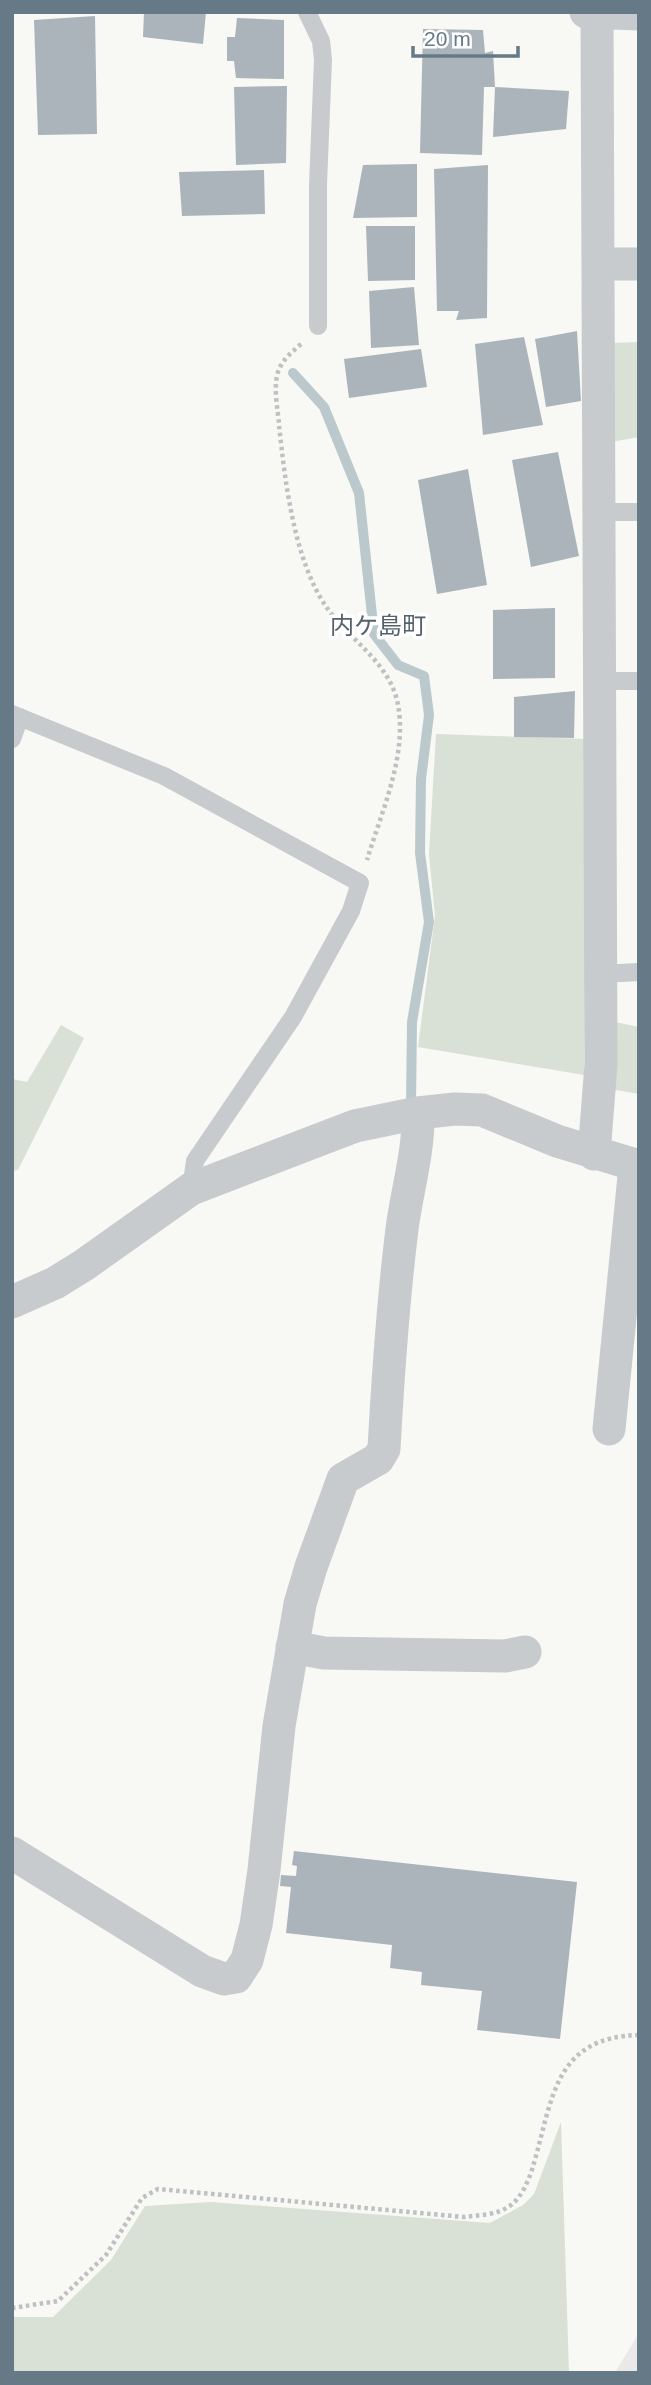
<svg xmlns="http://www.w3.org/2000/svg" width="651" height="2385" viewBox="0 0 651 2385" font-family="Arial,'Noto Sans JP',sans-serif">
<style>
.built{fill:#e8e9e8}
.green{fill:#d9e0d5}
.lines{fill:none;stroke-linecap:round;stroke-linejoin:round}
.stream{stroke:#bcc9cc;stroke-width:10}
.building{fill:#abb4ba}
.path{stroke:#bec1c3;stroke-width:4.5;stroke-dasharray:3.5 3.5;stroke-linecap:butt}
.lane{stroke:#c7cbce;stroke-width:18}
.street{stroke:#c7cbce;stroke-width:33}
.labels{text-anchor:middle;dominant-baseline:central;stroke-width:7;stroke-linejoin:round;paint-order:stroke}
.quarter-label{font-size:24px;fill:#54626c;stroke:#fff}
</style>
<rect width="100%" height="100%" fill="#f8f8f4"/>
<path class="built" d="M639,2333v40h-24l4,-7z"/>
<path class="green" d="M639,342v95l-28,5v-99z
M436,734l151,5 -3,336 -166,-28 17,-131 -6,-62z
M615,1022l24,5v67l-29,-5z
M61,1025l23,13 -66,132 -6,1v-92l15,3z
M561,2122l8,251h-557v-56h41l58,-57 34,-54 66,-4 279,21 33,-18 11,-11z"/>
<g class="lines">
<path class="stream" d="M293,373l31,34 35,86 15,141 24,31 26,11 5,39 -8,64 -1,74 9,69 -17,100 -1,81"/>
</g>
<path class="building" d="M144,12h62l-3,32 -60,-7z
M95,16l2,118 -59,1 -4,-115z
M237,18l47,2v59l-48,-1 -2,-17h-7v-24h8z
M423,29l60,1 2,23 8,-2 2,36h-11l-2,68 -62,-2z
M287,86l-1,77 -50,2 -2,-78z
M495,87l74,4 -3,38 -73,8z
M417,164v53l-64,1 10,-53z
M488,165l-1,153 -31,2 3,-9h-22l-3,-142z
M264,170l1,44 -83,2 -3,-44z
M366,226h49v54l-47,1z
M414,287l5,58 -48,3 -2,-57z
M577,331l4,70 -35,6 -11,-68z
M524,337l19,88 -60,10 -8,-91z
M421,349l6,38 -78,11 -5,-39z
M558,452l21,104 -48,11 -19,-107z
M468,469l19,116 -50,9 -19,-114z
M555,608v70l-62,1v-69z
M575,691l-1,47 -60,-1v-40z
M294,1851l283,31 -17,157 -83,-9 5,-39 -61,-6 1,-13 -32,-4 2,-23 -106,-12 5,-46 -11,-1 1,-11 15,1 1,-10 -5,-1z"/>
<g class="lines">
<path class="path" d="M301,344c-9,8 -19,16 -23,28 -5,17 0,37 1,53 6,56 15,136 48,183 22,31 60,53 70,92 12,52 -15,110 -30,160
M12,2308l46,-7 48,-46 36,-57 16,-9 306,28c16,-2 34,-2 47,-12 12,-9 19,-28 23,-42 19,-66 21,-126 105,-128"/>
<path class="lane" d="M307,12l14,29 2,19 -5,125v141
M598,512h41
M599,681h40
M12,714l152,62 196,107 -9,28 -58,106 -98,144 -4,28
M12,739l8,-22
M601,974l38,-2"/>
<path class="street" d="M586,12l53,2
M598,264h41
M594,1154l7,-90 -4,-1052
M12,1302l43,-19 29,-18 107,-76 164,-63 63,-13 37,-4 27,1 75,31 82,25
M609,1429l26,-263
M292,1647l32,6 181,3 20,-4
M12,1853l190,118 22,8 12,-2 11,-17 9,-35 8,-55 15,-144 21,-122 11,-37 32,-88 35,-20 6,-10c4,-74 9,-147 18,-220 5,-39 17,-77 16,-116"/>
</g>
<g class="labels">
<g class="quarter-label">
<text x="378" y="625">内ケ島町</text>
</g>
</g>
<rect width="651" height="2385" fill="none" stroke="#657987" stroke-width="28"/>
<path d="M413 46v10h105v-10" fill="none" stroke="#657987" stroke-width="3.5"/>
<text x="424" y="46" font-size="21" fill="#657987" stroke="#ffffff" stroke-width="5" paint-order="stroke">20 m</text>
</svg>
